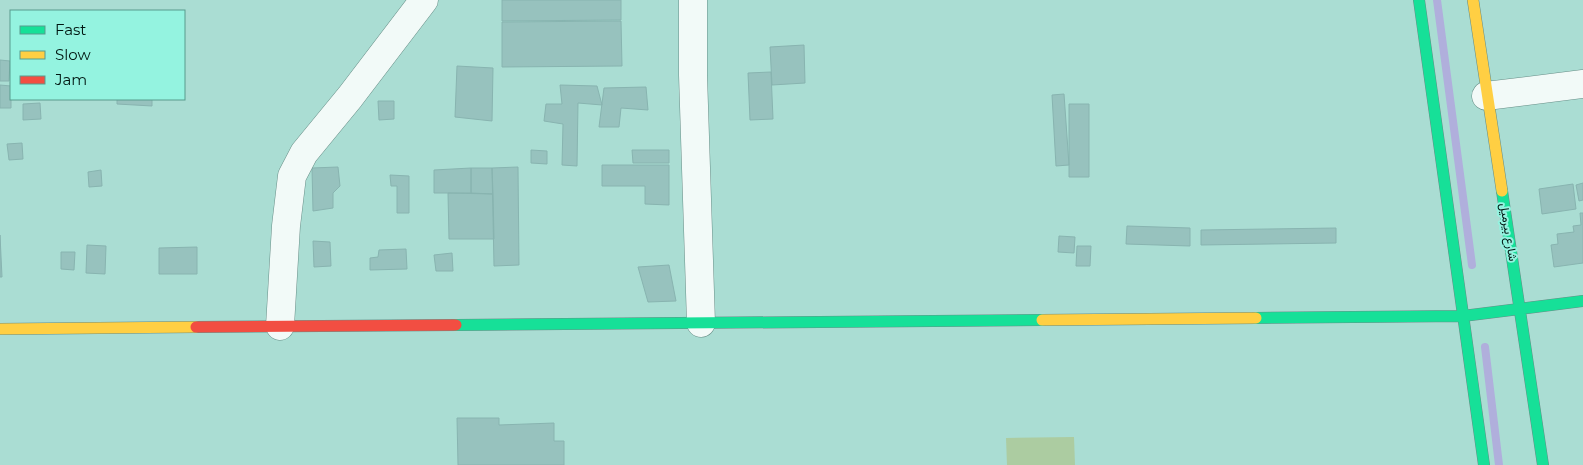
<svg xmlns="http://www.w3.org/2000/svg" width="1583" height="465" viewBox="0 0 1583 465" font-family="Montserrat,Vazirmatn,sans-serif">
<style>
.green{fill:#accca1}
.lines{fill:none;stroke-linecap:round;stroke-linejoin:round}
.stream{stroke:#b0afdc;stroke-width:8}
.building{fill:#97c2be;stroke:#88b4b0}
.street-casing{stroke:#678e87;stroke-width:29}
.fast-casing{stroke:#678e87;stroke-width:12}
.slow-casing{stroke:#678e87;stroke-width:12}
.jam-casing{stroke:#678e87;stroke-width:12}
.street{stroke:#f2faf8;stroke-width:28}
.fast{stroke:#16e098;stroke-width:11}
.slow{stroke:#ffcf43;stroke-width:11}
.jam{stroke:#f24e42;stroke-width:11}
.labels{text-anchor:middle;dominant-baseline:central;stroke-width:4;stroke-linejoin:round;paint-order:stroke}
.street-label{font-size:12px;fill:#001611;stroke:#94f3e0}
</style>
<rect width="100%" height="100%" fill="#aaddd3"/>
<path class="green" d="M1074,437l1,28h-68l-1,-27z"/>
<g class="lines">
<path class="stream" d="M1437,0l35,265
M1485,347l14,118"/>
</g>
<path class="building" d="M502,0h119v20l-119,1z
M621,21l1,45 -120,1v-45z
M804,45l1,38 -33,2 -2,-38z
M0,60l10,1 -1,20h-9z
M457,66l36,2 -1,53 -37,-4z
M771,72l2,47 -23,1 -2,-47z
M0,85l11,1v22h-11z
M560,85l37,1 5,19 -24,-2 -1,63 -15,-1 1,-41 -19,-3 2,-17h16z
M646,87l2,23 -27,-2 -2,19h-20l5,-39z
M1064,94l5,71 -13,1 -4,-71z
M117,99h35v7l-35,-2z
M378,101h16v18l-15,1z
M40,103l1,16 -18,1v-16z
M1069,104h20v73h-20z
M22,143l1,16 -14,1 -2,-16z
M531,150l16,1v13l-16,-1z
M632,150h37v13h-36z
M602,165h67v40l-24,-1v-18h-43z
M338,167l2,19 -7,7v15l-20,3 -1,-43z
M518,167l1,98 -25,1 -2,-98z
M471,168v25h-37v-23z
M471,168h21l1,26 -22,-1z
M101,170l1,16 -13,1 -1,-15z
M390,175l19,1v37h-12v-27h-6z
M1583,183v17l-4,1 -3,-16z
M1573,184l3,25 -34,5 -3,-25z
M448,193l45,1 1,45h-45z
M1580,213h3v50l-29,4 -3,-22 7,-1 -1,-10 17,-2 -1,-6 8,-1z
M1127,226l63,2v18l-64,-2z
M1336,228v15l-135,2v-15z
M0,235l2,42h-2z
M1059,236l16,1 -1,16 -16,-1z
M313,241l17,1 1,24 -17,1z
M87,245l19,1 -1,28 -19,-1z
M1077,246h14l-1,20h-14z
M197,247v27h-38v-26z
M406,249l1,20 -37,1v-12l8,-1 1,-7z
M61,252h14l-1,18 -13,-1z
M452,253l1,18h-17l-2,-16z
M669,265l7,36 -28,1 -10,-35z
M457,418h42v7l55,-2v18h10v24h-106z"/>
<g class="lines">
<defs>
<path id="street" d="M693,0v75l8,248
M1486,96l97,-12
M280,326l6,-100 6,-50 12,-23 46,-56 74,-97"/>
<path id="fast" d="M1419,0l65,465
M1502,191l41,274
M1256,318l207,-2 120,-15
M456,325l586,-5"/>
<path id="slow" d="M1473,0l29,191
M1042,320l214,-2
M0,329l196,-2"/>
<path id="jam" d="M196,327l260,-2"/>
</defs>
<use href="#street" class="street-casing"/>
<use href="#fast" class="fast-casing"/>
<use href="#slow" class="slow-casing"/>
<use href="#jam" class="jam-casing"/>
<use href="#street" class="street"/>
<use href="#fast" class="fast"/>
<use href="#slow" class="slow"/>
<use href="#jam" class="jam"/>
</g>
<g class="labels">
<g class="street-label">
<text transform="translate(1509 232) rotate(81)">شارع بيرميل</text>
</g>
</g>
<rect x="10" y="10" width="175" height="90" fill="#94f3e0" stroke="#599b8d"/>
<rect x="20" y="26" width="25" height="8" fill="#16e098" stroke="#599b8d"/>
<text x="55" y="35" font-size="15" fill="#001611">Fast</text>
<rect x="20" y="51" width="25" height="8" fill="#ffcf43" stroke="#599b8d"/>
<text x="55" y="60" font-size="15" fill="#001611">Slow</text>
<rect x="20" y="76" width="25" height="8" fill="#f24e42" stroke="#599b8d"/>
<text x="55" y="85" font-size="15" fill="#001611">Jam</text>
</svg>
